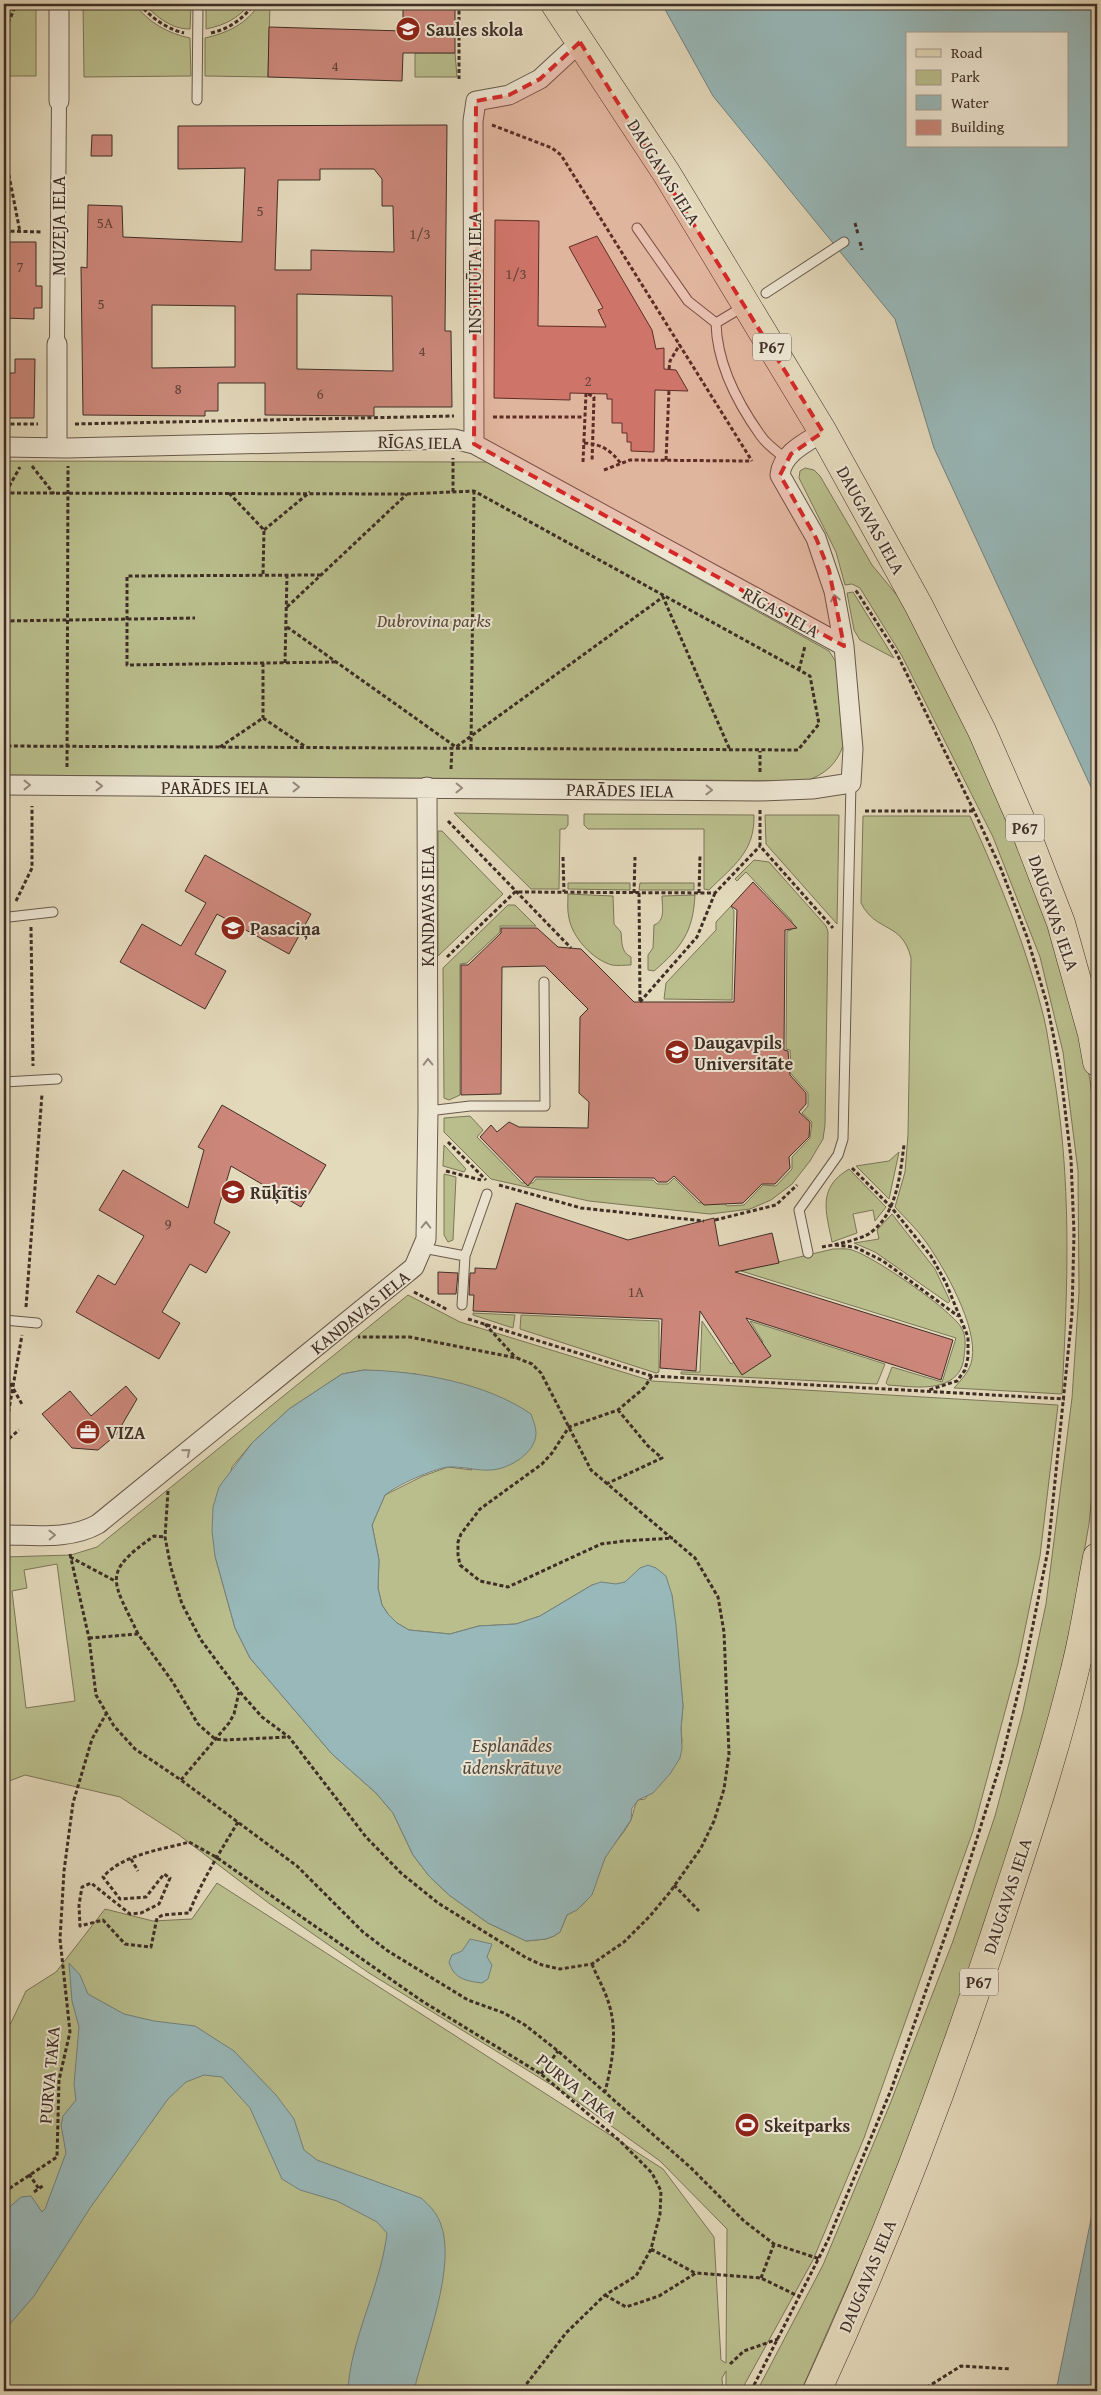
<svg xmlns="http://www.w3.org/2000/svg" width="1101" height="2395" viewBox="0 0 1101 2395" font-family="'Gentium Book Plus',serif">
<style>
.green{fill:#b9be8c;stroke:#7c7659;fill-rule:evenodd}
.water{fill:#98b8b9;stroke:#74817e;fill-rule:evenodd}
.building{fill:#cc877a;stroke:#3f2e26;fill-rule:evenodd}
.lines{fill:none;stroke-linecap:round;stroke-linejoin:round}
.service-casing{stroke:#68594b;stroke-width:11}
.pedestrian-casing{stroke:#68594b;stroke-width:16}
.minor-casing{stroke:#68594b;stroke-width:21}
.primary-casing{stroke:#3f2e26;stroke-width:29}
.path{stroke:#3f2e26;stroke-width:3;stroke-dasharray:4 2.5;stroke-linecap:butt}
.service{stroke:#ede6d3;stroke-width:9}
.pedestrian{stroke:#ede6d3;stroke-width:14}
.minor{stroke:#ede6d3;stroke-width:19}
.primary{stroke:#e3d9bb;stroke-width:28}
.oneway{stroke:#968a7c}
.marked{fill:#d62828;fill-opacity:0.2;stroke:#d62828;stroke-width:4;stroke-dasharray:10 6;stroke-linejoin:round}
.labels{text-anchor:middle;dominant-baseline:central;stroke-width:4;stroke-linejoin:round;paint-order:stroke}
.number-label{font-size:15px;fill:#62443b}
.shield{fill:#ede6d3;stroke:#73655a;stroke-width:1}
.shield-label{font-size:16px;font-weight:bold;fill:#3f2e26}
.poi-label{font-size:18px;font-weight:bold;fill:#3f2e26;stroke:#ede6d3;text-anchor:start}
.street-label{font-size:18px;fill:#3f2e26;stroke:#ede6d3}
.park-label{font-size:18px;font-style:italic;fill:#574b3a;stroke:#ede6d3}
.water-label{font-size:19px;font-style:italic;fill:#514a43;stroke:#ede6d3}
</style>
<rect width="100%" height="100%" fill="#e3d9bb"/>
<filter id="stains"><feTurbulence type="fractalNoise" baseFrequency=".004" numOctaves="4"/><feColorMatrix values="0 0 0 0 .2 0 0 0 0 .09 0 0 0 0 .02 0 0 0 .5 -.17"/></filter>
<radialGradient id="worn" r=".72"><stop offset=".6" stop-color="#630" stop-opacity="0"/><stop offset="1" stop-color="#630" stop-opacity=".3"/></radialGradient>
<path class="green" d="M4,4h32v72h-32z
M83,4h52c12,18 34,30 55,34l1,38 -107,1z
M144,4h47l-1,25c-19,0 -33,-12 -46,-25z
M206,4h44c-13,15 -25,21 -44,25z
M259,4h11l-2,73 -63,-1v-38c22,-5 42,-14 54,-34z
M415,53h40l2,24h-42z
M4,461l483,1 342,189 7,11 7,84c-7,19 -18,28 -37,35l-802,-6z
M805,468l9,2 6,6 52,89 33,40 96,192 51,132 23,77 15,74 7,59v302l-8,83 -17,96 -25,111 -83,261 -67,182 -96,217h-44l66,-126 67,-161 63,-163 42,-125 28,-105 23,-107 26,-206 7,-106 -1,-121 -15,-119 -23,-95 -47,-120 -91,-181 -42,-68 -8,-4 -7,1 -9,-33 -37,-74 1,-7z
M853,592l41,66 -34,-18 -6,-10 -7,-37z
M454,813l114,2v10l-3,4h-5l-1,60h-28z
M584,814l170,1c1,37 -21,51 -45,75l-5,-1v-60h-116l-4,-4z
M765,815h74l-2,109 -71,-80z
M863,816h107c30,66 57,132 74,202 4,17 6,35 9,52 19,110 15,213 9,324l-108,-6c8,-9 16,-17 18,-29 6,-32 -28,-92 -46,-117 -9,-13 -21,-24 -31,-35l10,-35 3,-37 3,-177c-9,-37 -35,-25 -50,-55z
M438,831h4l61,63 -65,62z
M754,860l15,2 57,64 2,6 -3,193 -2,14 -13,22 -18,23 -21,16 -21,9 -40,5 -121,-13 -98,-22 -47,-47v-14l26,-2 13,14 -6,7 45,46h11l3,-4 117,1 4,4h11l6,-6 25,25 13,-2 5,-4 10,9 17,-1 19,-20 13,1 16,-17v-12l18,-19 2,-16 -10,-9 6,-7v-13l-22,-25 5,-4 -1,-14 -4,-1 1,-118 4,-1 1,-9 -46,-49 -9,9 -2,-2z
M568,883h62v7l-62,-1z
M640,883h54v7h-55z
M568,894l45,2 1,28 7,8c1,11 0,20 10,25v8c-6,0 -13,1 -19,0 -19,-5 -40,-28 -43,-47 -2,-8 -1,-16 -1,-24z
M695,895c-2,37 -13,52 -41,76l-6,-1v-15l5,-7 1,-23c12,-4 8,-19 8,-29z
M508,905h7l21,21h-36v6l-33,31 -7,1v131l-11,5 -5,-2 -1,-130z
M731,906l3,5 -2,89 -68,-1 2,-16 50,-53v-8z
M444,1145l22,24 -2,3 -21,-6z
M899,1152l-10,47 -33,-33 33,-5z
M849,1169l37,38 -11,14 -2,-11 -20,4 4,19 -25,9c-6,-30 -15,-54 17,-73z
M444,1174l12,3 -3,63 -5,2 -4,-7z
M892,1214l43,55 15,32 -2,2 -73,-51 -21,-9 25,-4 -2,-9z
M833,1249c6,0 14,-1 19,1 21,6 98,59 109,77 6,10 4,20 3,30 -1,12 -7,21 -19,26 -17,7 -39,3 -57,2l-2,-2 6,-16 50,15 14,-44 -215,-67z
M408,1295l52,27 192,59 406,24 -18,151 -22,107 -45,168 -109,307 -51,122 -72,131h-15v-20l-4,7 1,13h-719v-361l7,-7 15,-32 30,-19 49,-63 48,12 39,-2 25,-36 446,286 51,68 7,123 5,3 1,-134 -67,-68 -89,-64 -202,-124 -99,-69 -91,-69 -59,-38 -95,-22 -21,8v-226l67,-2 26,-8zM364,1370l52,4 56,96 -24,-3 -25,9 -38,19 -13,30 7,35 -1,28 4,17 6,9 9,9 12,7 41,4 29,-8 37,-2 24,-8 52,-31c10,-3 21,2 31,-2 15,-6 13,-21 33,-15l16,27 11,111 -2,22 1,14 -37,57 -7,1c-5,8 -4,14 -8,22 -7,13 -18,23 -25,36 -13,24 -8,43 -38,57l-7,17 -6,4 -8,3 -20,2 -38,-18 -39,-28 -20,-19 -16,-21 -20,-42 -17,-20 -44,-39 -82,-96 -15,-30 -20,-72 17,-89 20,-24 37,-34 53,-35zM57,1564l18,137 -49,7 -14,-117 15,-3 -3,-18z
M473,1313l42,2 -2,13 -40,-13z
M521,1315l138,6v51l-3,1 -136,-44z
M702,1321l29,43 32,-22 -13,-21 135,43 -8,20 -196,-10v-2h19z"/>
<path class="water" d="M662,4h435v796l-163,-352 -39,-129 -182,-223zM907,34h160v112h-160z
M364,1370c55,1 122,13 167,44 2,6 5,13 5,19 0,20 -27,36 -45,37 -14,1 -29,-4 -43,-3 -15,2 -51,18 -63,28l-13,30 7,35 -1,28 4,17 6,9 9,9 12,7 41,4 29,-8 37,-2 24,-8 52,-31 9,-3 15,2 9,-2 15,-14 8,-3 8,3 10,8 6,19 4,30 7,81 -2,22 1,20 -2,10 -10,16 -17,19 -15,7 -6,8 -1,12 -26,38 -13,37 -15,15 -10,5 -7,17 -6,4 -8,3 -20,2 -38,-18 -39,-28 -20,-19 -16,-21 -20,-42 -17,-20 -44,-39 -82,-96 -15,-30 -20,-72 -3,-25 1,-24 6,-20 33,-44 37,-34 53,-35z
M470,1939l22,5 -5,13 5,8 -4,14 -6,4c-16,-2 -28,-4 -33,-21l3,-7 10,-4z
M69,1963l11,12 8,19 36,20 30,7 41,5 39,25 42,44 18,24 10,31 13,10 104,38c8,7 15,14 19,24 18,43 -16,124 -26,169h-66c2,-51 33,-105 39,-158l-10,-11 -40,-21 -37,-11 -18,-11 -32,-71 -28,-31 -18,-2 -18,7 -18,17 -78,109 -56,88 -30,35v-119l17,-15 10,-1 11,16 3,-3 21,-56 -5,-28 2,-9 13,-16 -2,-16 5,-57 -7,-26z
M1097,2190v201h-41z"/>
<path class="building" d="M403,4h52v49h-52l-1,28 -134,-4 1,-50 134,4z
M447,125l-2,206h6l1,76h-78v9l-109,-1v-32h-47v28h-13v5l-122,-1 -2,-148 6,1 1,-63 34,1 1,31 119,5 3,-74 -67,1v-43zM320,169h54l8,10v27h11l1,46 -83,-2v20h-36l3,-90h42zM297,294l95,2 1,75 -96,-2zM152,305l83,1v61l-83,1z
M92,135h20v21h-21z
M495,220l44,1 -1,105 68,1 -8,-17 5,-2 -34,-61 28,-11 55,94 4,19 8,-1v21l12,1 12,21 -33,-1 -1,62 -23,-1v-9h-4v-9h-5v-10h-10v-24h-5v-5l-37,-1v7l-76,-2z
M4,242h32v44h6v22h-8v11l-30,-1z
M15,359h20l-1,59h-30v-45h11z
M205,855l106,59 -22,40 -72,-40 -22,40 31,17 -21,38 -85,-47 22,-38 39,22 25,-43 -21,-12z
M753,882l44,46 -12,2 -1,120 4,1 2,24 16,18v11l-7,8 11,10 -1,15 -20,20 1,11 -15,16h-13l-19,19 -39,2 -30,-29 -7,6h-9l-4,-4 -119,-1 -7,9 -48,-49 11,-12 6,7 12,-10 10,5 69,1 1,-26 -10,-9 1,-76 8,-8 -43,-43 -43,1 -1,127 -40,1v-130h7l33,-32v-5h36l21,19 23,2 53,53h100l3,-92 -6,-4z
M222,1105l104,60 -25,42 -70,-41 -17,57 16,9 -24,41 -16,-9 -28,48 18,11 -21,36 -83,-47 22,-37 17,10 29,-49 -45,-26 24,-40 65,38 16,-58 -6,-3z
M516,1203l112,37 86,-22 5,28 53,-13 7,30 -44,9 218,68 -12,40 -195,-62 25,38 -29,19 -42,-64 -4,60 -36,-3 2,-49 -189,-8 1,-16h-5l1,-22h5v-5l21,1z
M438,1272l20,1 -2,21h-18z
M126,1386l11,13 -21,36 -18,15 -26,-2 -30,-34 28,-23 21,25z"/>
<g class="lines">
<defs>
<path id="service" d="M197,100l1,-96
M637,228l51,73 28,22
M766,293l78,-51
M716,323c1,40 22,81 45,113 6,9 17,16 25,23
M716,323l20,-12
M9,917l44,-5
M4,1082l53,-3
M428,1111l42,-5h75l-1,-124
M423,1248l42,8
M808,1253l-9,-43 39,-55 5,-16 8,-356
M462,1305l3,-49 22,-62
M4,1320l33,3"/>
<path id="pedestrian" d="M57,344l2,-243"/>
<path id="minor" d="M59,4v97
M474,444l-1,-323 3,-20 33,-6 31,-16 40,-37
M4,447l63,1 387,-9 20,5 370,202
M57,448v-104
M4,785l756,6 52,-2 39,-6 2,-34 -9,-103 -10,-55 -18,-53 -36,-63c2,-22 27,-33 43,-43
M4,1535c31,0 66,5 94,-11l316,-257 12,-28 2,-128 -1,-324"/>
<path id="primary" d="M555,4l112,170 156,258 96,174 63,125 42,96 37,96 31,111 5,28
M817,2391c67,-145 124,-294 174,-445 32,-97 65,-194 88,-293 7,-32 12,-64 18,-96"/>
</defs>
<use href="#service" class="service-casing"/>
<use href="#pedestrian" class="pedestrian-casing"/>
<use href="#minor" class="minor-casing"/>
<use href="#primary" class="primary-casing"/>
<path class="path" d="M139,4c13,14 26,24 45,29
M459,4v75
M4,28l6,-9 6,-15
M211,33c18,-4 32,-14 43,-29
M492,125l60,23 9,7 191,306
M4,164l3,1 13,67
M855,223l3,11
M4,231l38,1
M860,242l2,8
M669,369l1,-8 10,-17
M493,417h91
M4,424h34
M75,424l379,-8
M584,443c17,1 27,7 37,21
M666,460l3,-70
M583,462l3,-69 8,4 -2,65
M32,466l22,28
M604,470l26,-10 121,1
M6,492l14,-25
M453,492v-34
M4,493l403,1 67,-3 336,185 9,48 -21,26 -794,-4
M229,493l35,37 -1,45
M264,530l46,-38
M321,575l-194,1v89l209,-3
M287,607l120,-113
M4,621l191,-3
M287,627l169,120 207,-150 67,153
M263,663v55
M285,663l2,-88
M799,670l6,-24
M263,718l43,29
M220,747l43,-29
M471,748l3,-257
M67,767l1,-301
M451,769l1,-21
M760,772v-21
M760,810v36l73,82
M865,811h109
M448,821l123,127
M563,857l1,35
M634,893l1,-36
M639,893l1,108
M699,893l1,-37
M16,901l16,-33v-62
M31,927l2,139
M447,957l68,-65 200,1 45,-47
M640,1002l57,-65 18,-44
M4,1069l1,-139
M448,1142l38,38
M852,1168l39,39 40,49 15,27 22,54v20l-3,13 -8,11 -28,9
M446,1171l35,9
M499,1185l82,23 123,13
M715,1220l61,-15 21,-20
M835,1245l20,2 28,14 75,55
M822,1247c12,-2 38,-7 48,-14 27,-19 30,-58 34,-88
M414,1292l34,18
M26,1307l16,-213
M468,1319l184,57 413,23
M485,1324l31,34
M4,1372l19,34
M652,1376l-8,12 -26,22 -49,17 -17,26 -10,11 -62,45 -19,25 -3,8v13l2,10 20,16 28,6 93,-43 23,-3 49,-3
M4,1438l18,-103
M4,1443l15,-13
M4,1482l6,1
M606,1484l56,-26 -14,-12 -30,-36
M168,1491l-3,46 6,31 11,36 19,36 38,51 23,26 27,20 77,100 35,36 37,30 87,54 17,8 18,4 32,-5 32,-22 26,-26 20,-24 31,-44 13,-27 10,-32 5,-35 -5,-122 -6,-35 -23,-39 -104,-88 -50,-97 -9,-9 -15,-6 -107,-21h-52
M70,1554l19,84 7,57 18,31 21,23 46,31 116,86 66,66 25,19 80,49 36,13 21,12 33,26 132,116 54,54 30,23 46,15
M70,1557l45,24
M138,1634c-25,-54 -38,-60 16,-98l11,1
M89,1638l49,-4 34,47 26,43 17,15 11,1 62,-3
M181,1780l48,-57 5,-9 5,-22
M238,1822c-18,30 -36,58 -49,91l-26,2 -6,3 -6,29 -26,-3 -22,-24 -23,6 -1,-21 3,-18 9,-4 39,31 11,-1 18,-9 11,-26 -6,-4 -18,23 -26,2 -17,-22c20,-23 58,-27 86,-35l27,15 206,144 119,73 79,67 32,32 9,18 -1,23 -9,35 -15,27 -31,19 -39,38 -45,58
M131,1859l7,12
M674,1885l25,26
M592,1964c5,13 13,26 17,40 9,29 3,60 -4,88
M541,2074l17,-23
M29,2174l10,15
M4,2192l53,-35 2,-77 11,-48 -10,-93 4,-68 9,-68 19,-64 14,-25
M34,2192l10,-7
M651,2249l44,24
M761,2278l13,-34
M605,2295l21,12 33,-11 37,-23 65,5 39,19
M730,2364l14,-13 34,-12
M751,2391l77,-151 63,-150 64,-182 46,-146 24,-97 23,-115 24,-236 2,-81 -3,-74 -11,-91 -13,-64 -20,-67 -26,-68 -27,-58 -78,-159 -39,-60 -3,-3
M921,2391l40,-25 50,3"/>
<use href="#service" class="service"/>
<use href="#pedestrian" class="pedestrian"/>
<use href="#minor" class="minor"/>
<use href="#primary" class="primary"/>
</g>
<defs><path id="oneway-chevron" d="M-2-3.5L2.5 0L-2 3.5" fill="none" stroke-width="1.6" stroke-linecap="round" stroke-linejoin="round" transform="scale(1.25)"/></defs>
<g class="oneway">
<use href="#oneway-chevron" transform="translate(835 598) rotate(-101)"/>
<use href="#oneway-chevron" transform="translate(27 785)"/>
<use href="#oneway-chevron" transform="translate(99 786)"/>
<use href="#oneway-chevron" transform="translate(296 787)"/>
<use href="#oneway-chevron" transform="translate(459 788) rotate(1)"/>
<use href="#oneway-chevron" transform="translate(709 790) rotate(1)"/>
<use href="#oneway-chevron" transform="translate(428 1062) rotate(-91)"/>
<use href="#oneway-chevron" transform="translate(426 1225) rotate(-89)"/>
<use href="#oneway-chevron" transform="translate(187 1452) rotate(-39)"/>
<use href="#oneway-chevron" transform="translate(52 1535) rotate(-1)"/>
</g>
<path class="marked" d="M580,42l243,390 -32,22 -11,21 36,63 13,32 15,76 -370,-202 2,-343 33,-6 31,-16z"/>
<defs>
<symbol id="school-disc" viewBox="-11 -11 22 22"><circle r="9.5" fill="#8f2418" stroke="#ede6d3"/><path d="M0-5L7-2L0 1L-7-2ZM-4 1L0 2.5L4 1V4Q0 6-4 4Z" fill="#fff"/></symbol>
<symbol id="university-disc" viewBox="-11 -11 22 22"><circle r="9.5" fill="#8f2418" stroke="#ede6d3"/><path d="M0-5L7-2L0 1L-7-2ZM-4 1L0 2.5L4 1V4Q0 6-4 4Z" fill="#fff"/></symbol>
<symbol id="office-disc" viewBox="-11 -11 22 22"><circle r="9.5" fill="#8f2418" stroke="#ede6d3"/><path d="M-6-3h4V-5.5h4V-3h4V5H-6ZM-1-4.5V-3h2v-1.5ZM-6 0V1H6V0Z" fill="#fff"/></symbol>
<symbol id="stadium-disc" viewBox="-11 -11 22 22"><circle r="9.5" fill="#8f2418" stroke="#ede6d3"/><path d="M0-5a6.5 5 0 1 0 0 10a6.5 5 0 1 0 0-10ZM-3.5-1.8h7v3.6h-7Z" fill="#fff"/></symbol>
</defs>
<g fill-rule="evenodd">
<use href="#school-disc" x="394" y="15" width="28" height="28"/>
<use href="#school-disc" x="219" y="914" width="28" height="28"/>
<use href="#university-disc" x="663" y="1038" width="28" height="28"/>
<use href="#school-disc" x="219" y="1178" width="28" height="28"/>
<use href="#office-disc" x="74" y="1418" width="28" height="28"/>
<use href="#stadium-disc" x="733" y="2111" width="28" height="28"/>
</g>
<g class="labels">
<g class="number-label">
<text x="335" y="65">4</text>
<text x="260" y="210">5</text>
<text x="105" y="222">5A</text>
<text x="420" y="233">1/3</text>
<text x="20" y="266">7</text>
<text x="516" y="273">1/3</text>
<text x="101" y="303">5</text>
<text x="422" y="350">4</text>
<text x="588" y="380">2</text>
<text x="178" y="388">8</text>
<text x="320" y="393">6</text>
<text x="168" y="1223">9</text>
<text x="636" y="1291">1A</text>
</g>
<g class="shield">
<rect x="753" y="333.5" width="38" height="27" rx="4"/>
<rect x="1006" y="814.5" width="38" height="27" rx="4"/>
<rect x="960" y="1968.5" width="38" height="27" rx="4"/>
</g>
<g class="shield-label">
<text x="772" y="347">P67</text>
<text x="1025" y="828">P67</text>
<text x="979" y="1982">P67</text>
</g>
<g class="poi-label">
<text x="426" y="29">Saules skola</text>
<text x="250" y="928">Pasaciņa</text>
<text x="694" y="1042">Daugavpils<tspan x="694" dy="21">Universitāte</tspan></text>
<text x="250" y="1192">Rūķītis</text>
<text x="106" y="1432">VIZA</text>
<text x="764" y="2125">Skeitparks</text>
</g>
<g class="street-label">
<text transform="translate(664 172) rotate(58)">DAUGAVAS IELA</text>
<text transform="translate(58 226) rotate(-90)">MUZEJA IELA</text>
<text transform="translate(474 273) rotate(-90)">INSTITŪTA IELA</text>
<text transform="translate(420 442) rotate(1)">RĪGAS IELA</text>
<text transform="translate(871 520) rotate(61)">DAUGAVAS IELA</text>
<text transform="translate(781 612) rotate(29)">RĪGAS IELA</text>
<text x="215" y="787">PARĀDES IELA</text>
<text transform="translate(620 790) rotate(1)">PARĀDES IELA</text>
<text transform="translate(427 906) rotate(-90)">KANDAVAS IELA</text>
<text transform="translate(1054 913) rotate(71)">DAUGAVAS IELA</text>
<text transform="translate(360 1312) rotate(-39)">KANDAVAS IELA</text>
<text transform="translate(1007 1896) rotate(-72)">DAUGAVAS IELA</text>
<text transform="translate(49 2075) rotate(-85)">PURVA TAKA</text>
<text transform="translate(577 2088) rotate(39)">PURVA TAKA</text>
<text transform="translate(867 2276) rotate(-67)">DAUGAVAS IELA</text>
</g>
<g class="park-label">
<text x="434" y="620">Dubrovina parks</text>
</g>
<g class="water-label">
<text x="512" y="1745">Esplanādes<tspan x="512" dy="22">ūdenskrātuve</tspan></text>
</g>
</g>
<rect width="1101" height="2395" fill="none" stroke="#e3d9bb" stroke-width="20"/>
<rect x="5" y="5" width="1091" height="2385" fill="none" stroke="#3f2e26" stroke-width="2.5"/>
<rect x="10" y="10" width="1081" height="2375" fill="none" stroke="#3f2e26"/>
<rect x="906" y="32" width="162" height="115" fill="#ede6d3" stroke="#a79c8e"/>
<rect x="916" y="49" width="25" height="8" fill="#e3d9bb" stroke="#a79c8e"/>
<text x="951" y="58" font-size="15" fill="#3f2e26">Road</text>
<rect x="916" y="70" width="25" height="15" fill="#b9be8c" stroke="#a79c8e"/>
<text x="951" y="82" font-size="15" fill="#3f2e26">Park</text>
<rect x="916" y="95" width="25" height="15" fill="#98b8b9" stroke="#a79c8e"/>
<text x="951" y="108" font-size="15" fill="#3f2e26">Water</text>
<rect x="916" y="120" width="25" height="15" fill="#cc877a" stroke="#a79c8e"/>
<text x="951" y="132" font-size="15" fill="#3f2e26">Building</text>
<rect width="100%" height="100%" filter="url(#stains)"/>
<rect width="100%" height="100%" fill="url(#worn)"/>
</svg>
